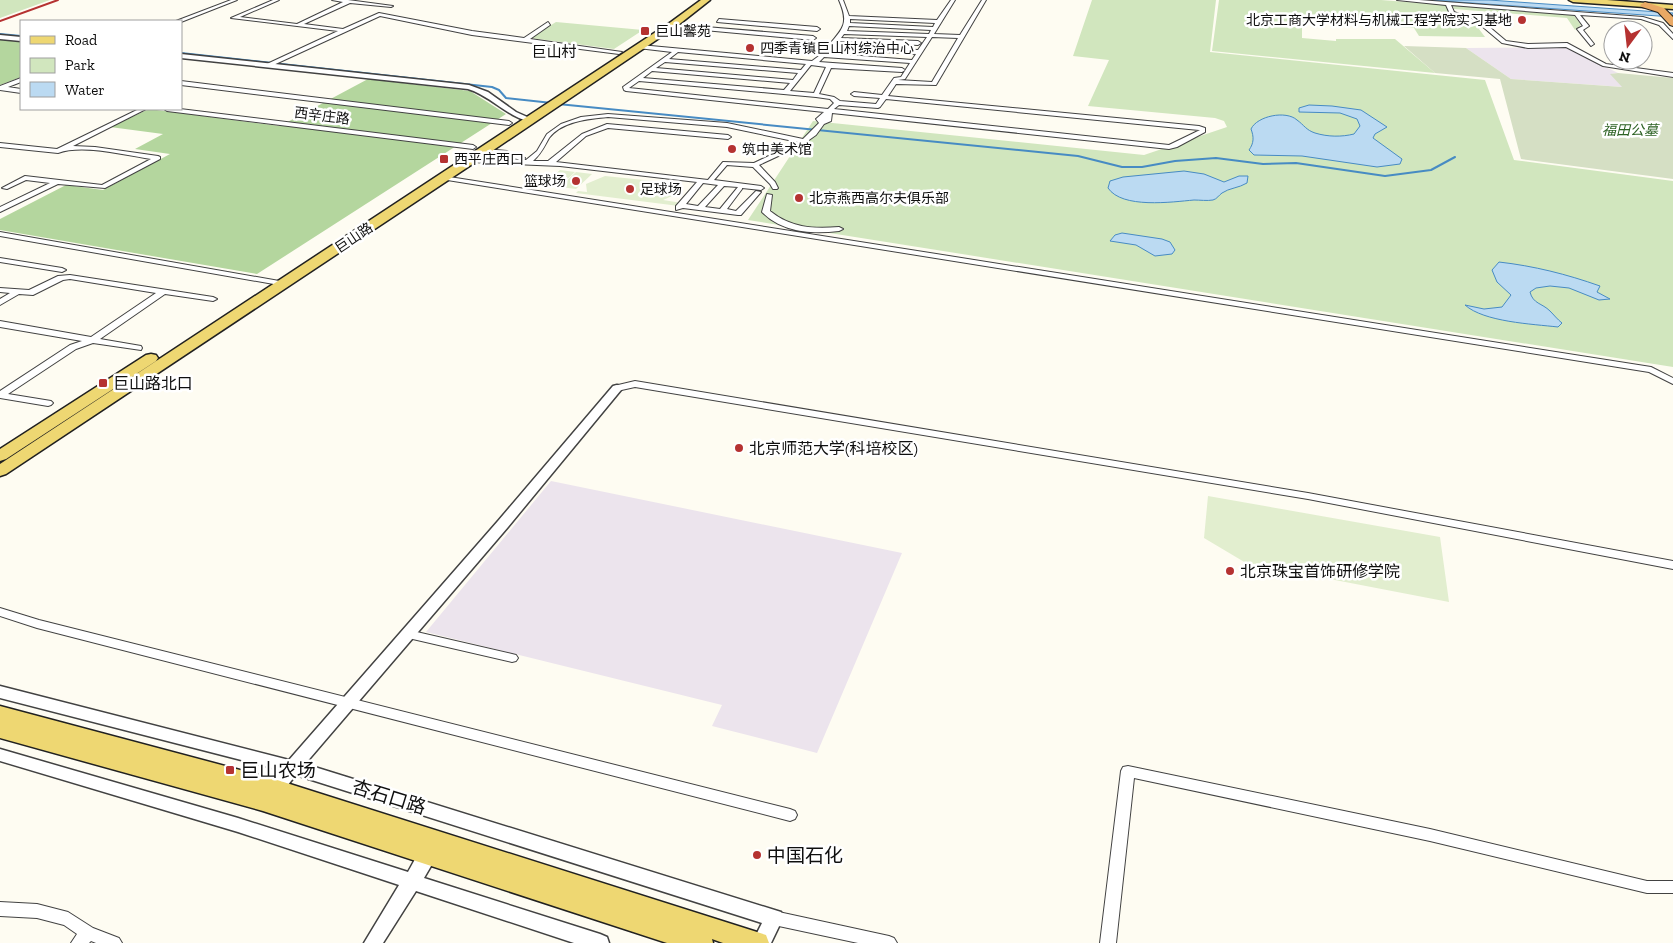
<svg xmlns="http://www.w3.org/2000/svg" width="1673" height="943" viewBox="0 0 1673 943" font-family="'Zilla Slab','Noto Sans SC',serif">
<style>
.industrial{fill:#ece4ed}
.green{fill:#d1e6be}
.forest{fill:#b4d69e}
.cemetery{fill:#d5dfc4}
.pitch{fill:#e2eecf}
.water{fill:#bbdaf2;stroke:#478bc3}
.lines{fill:none;stroke-linecap:round;stroke-linejoin:round}
.stream{stroke:#478bc3;stroke-width:2}
.minor-casing{stroke:#424242;stroke-width:2}
.tertiary-casing{stroke:#424242;stroke-width:3}
.primary-casing{stroke:#202020;stroke-width:3}
.motorway-casing{stroke:#202020;stroke-width:2}
.minor{fill:#fff;fill-rule:evenodd}
.tertiary{fill:#fff;fill-rule:evenodd}
.primary{fill:#eed772;fill-rule:evenodd}
.motorway{fill:#e9a965;fill-rule:evenodd}
.rail{stroke:#b53231;stroke-width:2}
.poi-dot{fill:#b53231;stroke:#fff;stroke-width:2}
.labels{text-anchor:middle;dominant-baseline:central;stroke-width:5;stroke-linejoin:round;paint-order:stroke}
.far-poi-label{font-size:14px;fill:#0f0f0f;stroke:#fff;text-anchor:start}
.far-street-label{font-size:14px;fill:#0f0f0f;stroke:#fff}
.far-park-label{font-size:14px;font-style:italic;fill:#2d6224;stroke:#fff}
.far-neighbourhood-label{font-size:15px;fill:#0f0f0f;stroke:#fff}
.poi-label{font-size:16px;fill:#0f0f0f;stroke:#fff;text-anchor:start}
.near-poi-label{font-size:19px;fill:#0f0f0f;stroke:#fff;text-anchor:start}
.near-street-label{font-size:19px;fill:#0f0f0f;stroke:#fff}
</style>
<rect width="100%" height="100%" fill="#fefcf2"/>
<path class="industrial" d="M1566,47l52,26 -7,1 12,13 -112,-8 -45,-31z
M551,481l351,72 -85,200 -105,-27 10,-21 -296,-73z"/>
<path class="green" d="M0,0h50l-50,18z
M1092,0h124l-6,52 275,28 29,80 159,21v186l-925,-147 65,-99 331,34 83,-28 -3,-6 -9,-3 -127,-12 21,-46 -36,-4z
M1219,0h162l65,5 5,9 32,12 -4,3 6,8 -66,-1 -5,-8 -112,-6v16l34,3v-2h59l40,34 -223,-22z
M1456,5l117,9 8,11 -6,5 -8,-12 -113,-9 -1,-3z
M556,22l87,8 -29,19 -84,-11z"/>
<path class="forest" d="M0,38l21,2v37l-21,8z
M368,79l102,12 36,23 -249,160 -257,-44v-11l66,-34 37,5 67,-36 -35,-5 28,-15 -53,-7 39,-18 131,17z"/>
<path class="cemetery" d="M1404,46l62,2 45,31 111,8 -12,-13 8,-1 55,5v101l-152,-20 -21,-80 -65,-6z"/>
<path class="pitch" d="M560,170l15,2 -16,15 -16,-2z
M576,172l16,2 -16,15 -16,-2z
M605,176l68,7 5,7 -6,6 -9,4 19,3 -3,3 -103,-13 2,-2 9,1 -1,-8z
M1208,496l232,41 9,65 -203,-39 -42,-25z"/>
<path class="water" d="M1428,0h61l184,13v4z
M1309,105l23,1 29,4 26,17 -12,7 -2,4 29,21 -2,5 -23,3 -75,-11 -48,-1 -5,-5c5,-7 5,-13 2,-21 6,-13 35,-19 46,-9 7,5 9,10 18,13 13,4 27,4 39,1l6,-8 -3,-7 -17,-6 -41,-1v-4z
M1184,171l20,3 20,8 15,-6h9l-1,7c-8,5 -18,5 -25,10 -3,2 -5,6 -9,7 -6,1 -13,0 -19,0 -22,2 -72,9 -86,-12l2,-7 13,-4z
M1122,233l40,6 8,3 5,8 -3,4 -17,2 -19,-11 -26,-4 5,-6z
M1499,262c35,4 67,12 101,24l-3,6 13,7 -11,1 -30,-12 -19,-2 -14,2 -6,4c3,12 12,11 20,19 4,4 7,8 12,12l-4,4c-26,-3 -74,-5 -93,-22l19,4 18,-2 9,-12 -14,-13 -5,-12z"/>
<g class="lines">
<path class="stream" d="M0,34l21,2
M181,53l311,34 7,3 7,8 46,5
M558,104l520,52 44,11h20l33,-6 41,-3 47,6 33,-1 89,13 46,-6 24,-13"/>
<defs>
<path id="minor" d="M231,0h6l-56,22 -5,-1z
M273,0h6l-39,17 57,7 46,-22 -11,-2h16l45,6 -2,1 -41,-4 -46,21 39,5 36,-16 93,18 52,7 24,-16 2,3 -20,14 92,13 -3,2 -147,-19 -92,-19 -111,51 -3,-2 1,-1 71,-33 -107,-13z
M839,0h4l6,16 88,4 14,-20h4l-21,34 26,1 22,-35h4l-50,85 -40,-1 -8,12 311,30 6,2v4l-28,15 -8,2 -337,-36 -1,8 -7,3 -8,11 -14,10 -43,20 16,17 3,6 -1,1h-4l-3,-5 -17,-17 -26,-2 -13,15 47,6 3,2 -3,2 -19,-2v1l-15,20 9,2 20,-20 5,1 -20,23h-3l-55,-7 -7,2v-4l21,-24 -137,-16 -88,-4 -3,-2 3,-2 54,2 11,-9 10,-17 14,-10 20,-7 27,-3 119,9 76,16 16,-16 -3,-4 8,-7 -198,-21 -2,-1 -1,-3 49,-35 -34,-4 -1,-1 3,-2 172,16 11,-8 89,7 4,-6 -88,-6v-2c16,-18 21,-23 11,-46zM850,19l85,4 -2,4 -83,-4zM849,26l82,4 -2,4 -82,-3zM844,34l83,3 -9,13 -84,-4 5,-5 79,4 3,-2 -3,-2 -77,-3zM932,37l26,1 -26,44 -34,-2 7,-1zM678,52l128,12 -5,6 -132,-11zM824,57l86,6 -9,14 -7,1 -12,17 -28,-3 -3,2 3,2 26,2 -4,6 -36,-3 -6,-4 -15,-3 12,-26 71,4 3,-2 -3,-2 -83,-6zM665,62l133,11 -5,7 -137,-12zM811,65l15,2 -12,26 -24,-2zM652,71l138,12 -6,7 -141,-12zM639,81l177,16 14,2 4,4 -6,6 -199,-21zM886,99l313,31h1l-31,15 -335,-36 5,-4 39,3 2,-1zM608,117l119,10 71,15 -44,21 -31,-1 -15,18 -152,-18 30,-26 22,-8 120,11 3,-2 -3,-2 -121,-11 -25,10 -34,27h-15c8,-7 11,-14 16,-23 13,-17 39,-19 59,-21zM703,183l15,2 -20,21 -12,-2zM724,186l14,1 -18,22 -15,-2z
M1397,0h22l224,17 20,6 10,11v5l-14,-14 -18,-6 -61,-4 9,11 -6,4 11,14 -3,2 -14,-17 6,-3 -8,-11 -124,-10 3,7 33,13 19,16 22,3 39,-1 39,21 67,9v4l-70,-11 -37,-19 -38,1 -26,-5 -19,-16 -33,-13 -4,-9z
M719,19l98,8 3,2 -3,2 -100,-9z
M706,27l107,9 3,2 -3,2 -109,-10z
M21,78v4l-13,5 13,2v4l-21,-3v-4z
M181,81l328,40 3,2 -3,2 -328,-40z
M139,109h7l-73,37 22,1 63,9 2,1v2l-55,29 -47,-4 -58,28v-5l50,-24 -24,-3 -19,9 -5,-1 23,-12 77,9 49,-26c-27,-4 -68,-15 -93,-6l-58,-6v-4l57,6z
M164,109h16l293,36 3,2 -3,2 -306,-38z
M485,149l22,2 5,3 13,4 -3,2 -14,-3 -3,-2 -22,-3 -1,-1z
M443,176l1208,191 22,11v6l-24,-12 -1208,-193 -1,-1z
M767,194l5,1 -2,16c21,17 43,18 69,16l4,2 -4,2c-27,3 -56,2 -77,-19z
M0,232l285,50 4,2 -4,2 -285,-50z
M0,258l62,10 4,2 -4,2 -62,-10z
M70,275l143,22 4,2 -4,2 -48,-7 -65,45 41,7 1,2 -1,2 -48,-7 -17,6 -68,45 43,7 2,2 -2,2 -3,1 -48,-8v-7l70,-46 12,-4 -82,-14v-6l91,16 65,-44 -86,-14 -7,1 -30,15 -14,-1 -19,11v-6l10,-6 -10,-1v-4l29,2 29,-14z
M635,381l673,112 365,68v8l-365,-70 -673,-112 -18,4 -5,-3 2,-2z
M0,608l39,12 751,189 5,2 2,4 -2,4 -5,2 -753,-193 -37,-12z
M408,630l104,24 4,1 2,3 -2,3 -4,1 -108,-25 -2,-3 2,-3z
M1128,766l302,63 217,52h26v12h-26l-217,-52 -296,-63 -18,165h-16l21,-172 2,-4z
M0,902l37,2 31,8 25,16 26,10 3,5h-26l-5,-2 -2,2h-18l6,-9 -13,-9 -27,-7 -37,-2z
M774,911l115,25 5,2 3,5h-39l-84,-18 -5,-2 -2,-5 2,-5z"/>
<path id="tertiary" d="M0,35l21,2v4l-21,-2z
M181,54l288,31 19,7 28,20 18,8 -4,2c-24,-6 -39,-26 -62,-33l-287,-31z
M617,385l4,1 2,2 -2,2 -113,137 -203,237 476,148 2,6 -12,25h-19l10,-20 -466,-148c-9,10 -19,29 -33,24l-2,-5 19,-24 -280,-72v-12l289,74 209,-239 115,-135z
M0,749l238,69 170,54c7,-11 12,-29 27,-23l3,5 -14,24 176,56 7,3 2,6h-35l-158,-52 -33,52h-19l35,-58 -161,-53 -238,-71z"/>
<path id="primary" d="M701,0h9l-33,26 -188,127 -483,321 -6,2v-12l671,-442z
M1569,0h38l66,5v4l-100,-7z
M151,354l5,1 2,3 -2,3 -150,98 -6,2v-12l146,-94z
M0,706l274,73 483,153 9,3 3,8h-46l-11,-4 1,4h-46l-404,-132 -263,-73v-16l33,9 -33,-9z"/>
<path id="motorway" d="M1645,2l19,6 9,9v9l-3,-1 -12,-13 -16,-5 -2,-2z"/>
</defs>
<use href="#minor" class="minor-casing"/>
<use href="#tertiary" class="tertiary-casing"/>
<use href="#primary" class="primary-casing"/>
<use href="#motorway" class="motorway-casing"/>
<use href="#minor" class="minor"/>
<use href="#tertiary" class="tertiary"/>
<use href="#primary" class="primary"/>
<use href="#motorway" class="motorway"/>
<path class="rail" d="M0,21l58,-21"/>
</g>
<g class="poi-dot">
<circle cx="1522" cy="20" r="5"/>
<rect x="640" y="26" width="10" height="10" rx="2.5"/>
<circle cx="750" cy="48" r="5"/>
<circle cx="732" cy="149" r="5"/>
<rect x="439" y="154" width="10" height="10" rx="2.5"/>
<circle cx="576" cy="181" r="5"/>
<circle cx="630" cy="189" r="5"/>
<circle cx="799" cy="198" r="5"/>
<rect x="98" y="378" width="10" height="10" rx="2.5"/>
<circle cx="739" cy="448" r="5"/>
<circle cx="1230" cy="571" r="5"/>
<rect x="225" y="765" width="10" height="10" rx="2.5"/>
<circle cx="757" cy="855" r="5"/>
</g>
<g class="labels">
<g class="far-poi-label">
<text x="1512" y="20" text-anchor="end">北京工商大学材料与机械工程学院实习基地</text>
<text x="655" y="31">巨山馨苑</text>
<text x="760" y="48">四季青镇巨山村综治中心</text>
<text x="742" y="149">筑中美术馆</text>
<text x="454" y="159">西平庄西口</text>
<text x="566" y="181" text-anchor="end">篮球场</text>
<text x="640" y="189">足球场</text>
<text x="809" y="198">北京燕西高尔夫俱乐部</text>
</g>
<g class="far-street-label">
<text transform="translate(322 116) rotate(7)">西辛庄路</text>
<text transform="translate(354 238) rotate(-34)">巨山路</text>
</g>
<g class="far-park-label">
<text x="1630" y="130">福田公墓</text>
</g>
<g class="far-neighbourhood-label">
<text x="554" y="52">巨山村</text>
</g>
<g class="poi-label">
<text x="113" y="383">巨山路北口</text>
<text x="749" y="448">北京师范大学(科培校区)</text>
<text x="1240" y="571">北京珠宝首饰研修学院</text>
</g>
<g class="near-poi-label">
<text x="240" y="770">巨山农场</text>
<text x="767" y="855">中国石化</text>
</g>
<g class="near-street-label">
<text transform="translate(389 797) rotate(17)">杏石口路</text>
</g>
</g>
<rect x="20" y="20" width="162" height="90" fill="#ffffff" stroke="#9f9f9f"/>
<rect x="30" y="36" width="25" height="8" fill="#eed772" stroke="#9f9f9f"/>
<text x="65" y="45" font-size="15" fill="#0f0f0f">Road</text>
<rect x="30" y="58" width="25" height="15" fill="#d1e6be" stroke="#9f9f9f"/>
<text x="65" y="70" font-size="15" fill="#0f0f0f">Park</text>
<rect x="30" y="82" width="25" height="15" fill="#bbdaf2" stroke="#9f9f9f"/>
<text x="65" y="95" font-size="15" fill="#0f0f0f">Water</text>
<g transform="translate(1628 45) rotate(195)"><circle r="24" fill="#ffffff" stroke="#9f9f9f"/>
<path d="M0-4L9 19L0 12L-9 19Z" fill="#b53231"/>
<text y="-8" font-size="14" font-weight="bold" text-anchor="middle" fill="#0f0f0f">N</text>
</g>
</svg>
